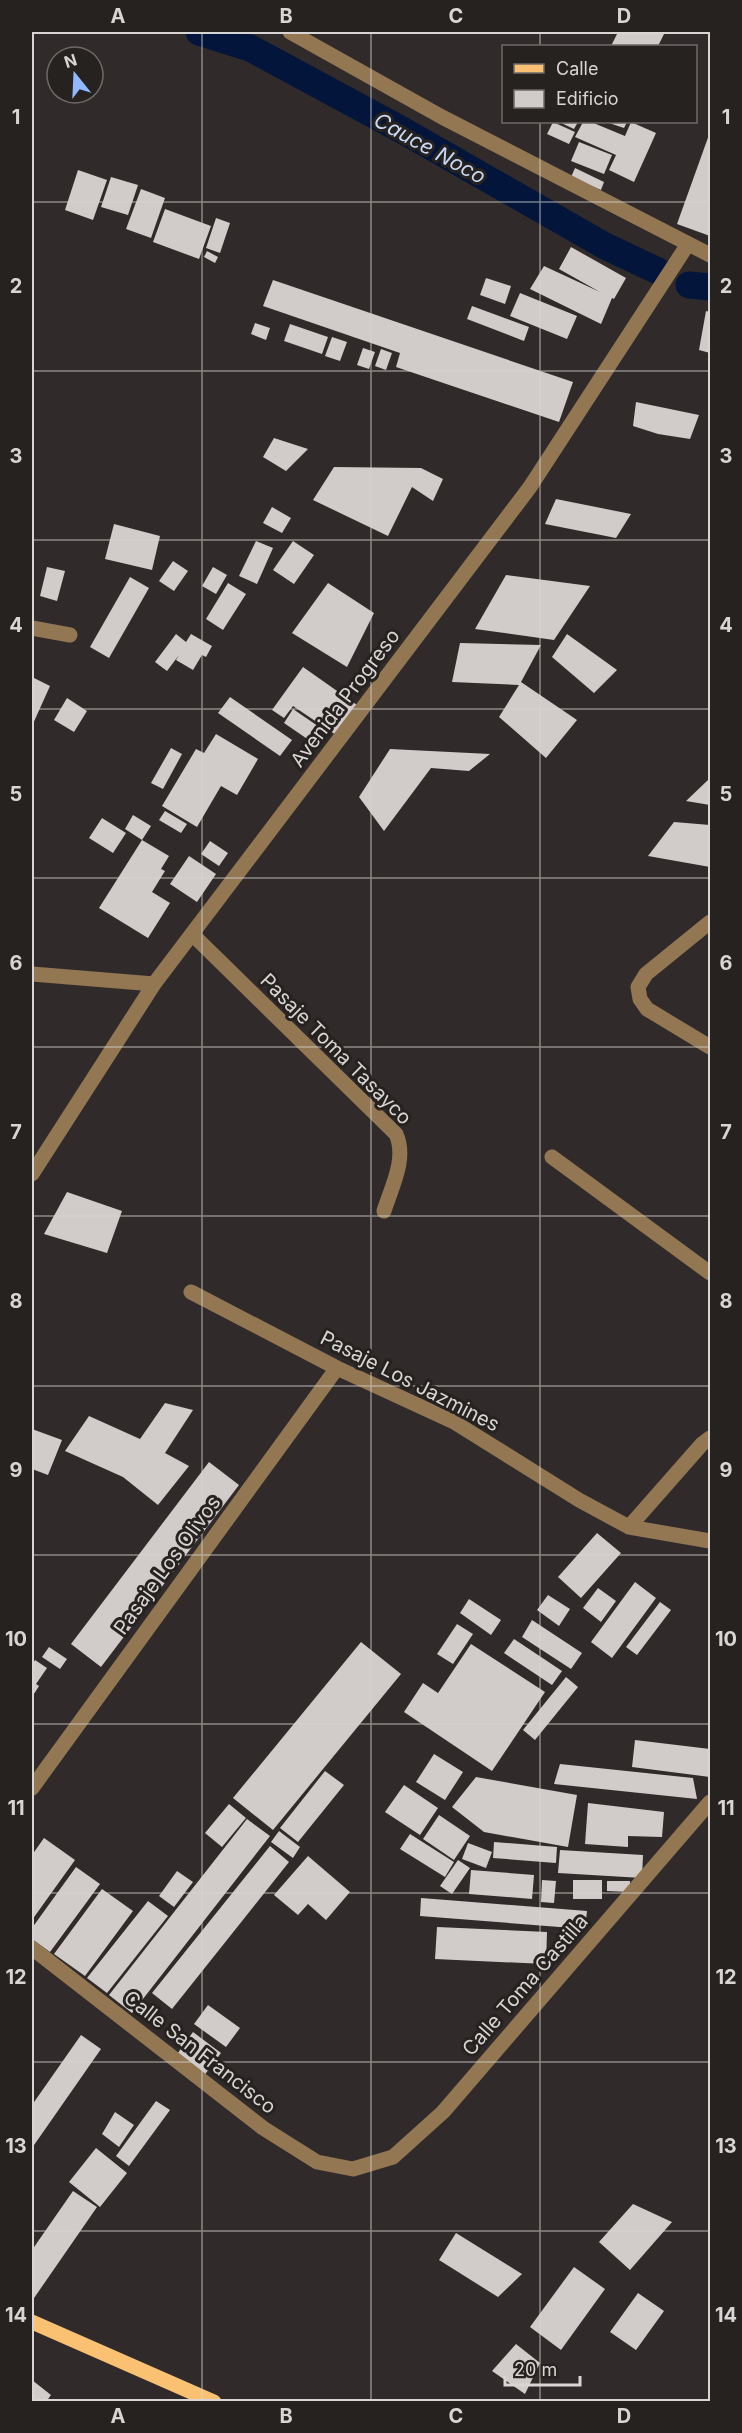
<svg xmlns="http://www.w3.org/2000/svg" width="742" height="2433" viewBox="0 0 742 2433" font-family="Inter,sans-serif">
<style>
.lines{fill:none;stroke-linecap:round;stroke-linejoin:round}
.canal{stroke:#03153b;stroke-width:27}
.building{fill:#d1cbc9}
.minor{stroke:#937753;stroke-width:15}
.major{stroke:#fbc173;stroke-width:15}
.grid{fill:none;stroke:#d8d5d4;stroke-width:1.5;stroke-opacity:0.55}
.labels{text-anchor:middle;dominant-baseline:central;stroke-width:6;stroke-linejoin:round;paint-order:stroke}
.street-label{font-size:20px;fill:#d8d5d4;stroke:#262220}
.water-label{font-size:21px;font-style:italic;fill:#c9daf6;stroke:#262220}
.neatline{fill:none;stroke:#d8d5d4;stroke-width:2}
.grid-label{font-size:20px;text-anchor:middle;font-weight:bold;fill:#d8d5d4}
</style>
<rect width="100%" height="100%" fill="#302b2a"/>
<g class="lines">
<path class="canal" d="M199,32l51,16 152,82 203,116 53,25
M689,285l21,2"/>
</g>
<path class="building" d="M618,32h47l-7,14h-47z
M553,122l22,10 -6,12 -22,-10z
M559,122h19l-4,7z
M583,122h8l34,14 6,-14 25,11 -22,49 -25,-12 7,-15 -41,-18z
M606,122h21l-3,6z
M710,132v104l-33,-12z
M579,142l33,13 -8,19 -33,-13z
M575,168l29,14 -3,8 -30,-13z
M78,170l29,10 -14,40 -28,-10z
M111,177l27,8 -10,30 -27,-8z
M141,189l24,9 -14,40 -25,-9z
M165,209l46,17 -12,33 -46,-17z
M216,218l14,5 -10,30 -14,-5z
M571,247l55,31 -12,21 -2,-1 -11,26 -71,-35 14,-23 56,26 -41,-23z
M207,251l11,6 -3,6 -11,-6z
M486,278l25,8 -6,18 -25,-9z
M273,280l300,102 -14,40 -163,-55 4,-14 -137,-47z
M520,293l57,23 -10,23 -57,-23z
M472,306l57,21 -5,14 -57,-22z
M706,311l4,1v41l-11,-3z
M255,323l15,5 -4,12 -15,-6z
M290,324l38,13 -6,17 -38,-13z
M332,337l15,5 -7,19 -15,-5z
M363,348l12,4 -6,17 -12,-4z
M381,349l11,4 -6,17 -11,-4z
M636,402l63,13 -9,24 -32,-5 -25,-8z
M274,438l34,11 -22,22 -23,-14z
M334,467l87,1 22,11 -10,22 -21,-14 -24,49 -75,-36z
M556,499l75,15 -15,24 -71,-14z
M272,507l19,11 -9,15 -19,-10z
M114,524l46,12 -8,34 -47,-11z
M256,541l17,7 -16,36 -18,-8z
M293,541l21,14 -20,29 -21,-14z
M173,561l15,10 -14,20 -15,-10z
M47,567l18,4 -8,30 -17,-5z
M213,567l14,8 -11,19 -14,-8z
M506,575l84,11 -36,54 -79,-11z
M130,577l19,11 -40,70 -19,-11z
M228,583l18,11 -23,36 -17,-11z
M328,583l46,30 -27,54 -55,-34z
M176,634l10,8 5,-8 21,12 -6,11 -4,-2 -9,15 -17,-10 3,-5 -12,16 -12,-9z
M567,634l50,36 -23,23 -42,-36z
M460,643l81,2 -20,37 56,38 -31,38 -47,-41 20,-32 -67,-3z
M303,667l54,38 -21,30 -43,-29 -9,12 -12,-8z
M34,678l16,8 -18,40v-41z
M230,697l62,43 -12,16 -62,-43z
M67,698l20,13 -13,21 -20,-12z
M293,709l35,24 -9,14 -35,-24z
M216,734l42,25 -21,36 -16,-9 -24,41 -35,-21 34,-57 8,4z
M171,748l11,6 -19,35 -12,-6z
M390,749l100,5 -21,17 -38,-3 -47,63 -25,-34z
M708,780h2v25l-24,-4z
M165,811l22,13 -6,9 -22,-13z
M133,815l18,11 -9,14 27,16 -8,13 4,2 -13,21 18,11 -22,35 -49,-30 43,-68 -17,-11z
M102,818l24,15 -13,20 -24,-15z
M674,822l36,3v42l-62,-11z
M210,841l18,12 -9,13 -18,-12z
M189,856l27,18 -19,28 -27,-18z
M67,1192l55,19 -15,42 -63,-19z
M165,1403l28,7 -28,43 24,13 -31,39 -35,-28 -58,-26 24,-35 51,23z
M32,1429l30,11 -14,35 -16,-6z
M209,1462l30,23 -138,182 -30,-23z
M597,1533l24,20 -40,45 -23,-21z
M635,1582l21,16 -44,60 -21,-16z
M598,1588l18,13 -15,21 -18,-14z
M548,1595l22,14 -11,17 -22,-16z
M469,1599l32,21 -10,15 -31,-22z
M660,1602l11,8 -34,45 -11,-8z
M532,1620l50,33 -11,16 -49,-32z
M457,1624l16,10 -20,30 -16,-10z
M514,1639l48,32 -10,14 -48,-32z
M361,1642l40,32 -128,156 -40,-32z
M471,1644l74,48 -53,79 -88,-59 19,-29 15,10z
M49,1647l18,12 -7,10 -18,-12z
M35,1660l12,8 -11,16 3,2 -7,11 2,-10 -2,-2v-20z
M566,1677l12,10 -43,53 -12,-10z
M635,1740l75,9v28l-78,-10z
M434,1754l29,18 -18,28 -29,-18z
M560,1764l133,14 4,21 -143,-15z
M325,1771l19,14 -46,57 -18,-14z
M476,1777l101,18 -9,52 -84,-15 -32,-25z
M404,1785l34,23 -18,27 -35,-23z
M588,1803l76,9 -2,25 -34,-1v11l-43,-3z
M229,1804l17,14 -24,29 -17,-14z
M439,1815l31,21 -16,24 -31,-21z
M247,1819l23,17 -138,177 -23,-18z
M279,1831l21,16 -7,11 -22,-16z
M410,1834l44,28 -9,15 -45,-28z
M44,1838l31,22 -43,60v-65z
M494,1842l63,5 -1,16 -63,-5z
M468,1843l24,9 -6,16 -24,-9z
M270,1846l19,16 -117,147 -20,-16z
M560,1850l83,5 -1,23 -84,-5z
M308,1856l42,36 -24,28 -18,-16 -10,11 -24,-20z
M458,1860l12,8 -18,26 -12,-8z
M76,1867l24,17 -50,68 -18,-13v-11z
M471,1870l63,5 -2,24 -63,-5z
M177,1871l16,11 -19,25 -15,-11z
M542,1880l14,1 -2,22 -13,-1z
M573,1880h29v19h-29z
M607,1881h23v11l-23,-1z
M102,1889l31,22 -48,65 -31,-22z
M421,1898l166,13 -2,18 -165,-13z
M148,1901l20,15 -61,77 -20,-15z
M437,1927l110,5 -1,32 -111,-5z
M208,2005l32,23 -14,19 -32,-23z
M193,2032l28,21 -18,24 -28,-20z
M81,2035l20,14 -69,99v-43z
M156,2101l14,9 -41,56 -13,-10z
M115,2112l19,13 -15,22 -17,-13z
M96,2148l31,25 -27,34 -31,-25z
M73,2191l24,16 -65,94v-51z
M633,2204l39,18 -42,48 -31,-28z
M456,2233l66,41 -24,23 -59,-37z
M574,2267l31,22 -44,61 -31,-23z
M638,2293l26,18 -28,39 -26,-18z
M516,2344l24,19 -15,31 -33,-23z
M32,2380l19,15 -5,7h-14z"/>
<g class="lines">
<path class="minor" d="M290,32l152,85 268,138
M32,628l38,7
M710,922l-64,52 -8,13 2,12 7,10 63,38
M192,934l204,200c11,24 -4,52 -12,77
M32,974l122,10
M552,1157l158,116
M32,1174l122,-190 376,-497 158,-243
M191,1292l146,76 117,54 125,78 50,27 81,14
M629,1527l73,-83 8,-6
M32,1788l305,-420
M32,1948l231,180 54,34 36,7 40,-12 50,-45 267,-310"/>
<path class="major" d="M32,2322l182,80"/>
</g>
<path class="grid" d="M202,32v2370M371,32v2370M540,32v14M540,122v2280M32,202h678M32,371h678M32,540h678M32,709h678M32,878h678M32,1047h678M32,1216h678M32,1386h678M32,1555h678M32,1724h678M32,1893h678M32,2062h678M32,2231h678"/>
<g class="labels">
<g class="street-label">
<text transform="translate(345 698) rotate(-53)">Avenida Progreso</text>
<text transform="translate(336 1049) rotate(45)">Pasaje Toma Tasayco</text>
<text transform="translate(410 1381) rotate(27)">Pasaje Los Jazmines</text>
<text transform="translate(167 1565) rotate(-54)">Pasaje Los Olivos</text>
<text transform="translate(525 1985) rotate(-49)">Calle Toma Castilla</text>
<text transform="translate(200 2052) rotate(38)">Calle San Francisco</text>
</g>
<g class="water-label">
<text transform="translate(430 148) rotate(29)">Cauce Noco</text>
</g>
</g>
<rect width="742" height="2433" fill="none" stroke="#262220" stroke-width="66"/>
<rect x="502" y="45" width="195" height="78" fill="#262220" stroke="#6d6a68" stroke-width="1.5"/>
<rect x="514" y="64" width="30" height="9" fill="#fbc173" stroke="#6d6a68" stroke-width="1.5"/>
<text x="556" y="75" font-size="18" fill="#d8d5d4">Calle</text>
<rect x="514" y="90" width="30" height="18" fill="#d1cbc9" stroke="#6d6a68" stroke-width="1.5"/>
<text x="556" y="105" font-size="18" fill="#d8d5d4">Edificio</text>
<g transform="translate(75 75) rotate(342)"><circle r="28" fill="#262220" stroke="#6d6a68" stroke-width="1.5"/>
<path d="M0-4.5L10 22L0 15L-10 22Z" fill="#91b8fd"/>
<text y="-9" font-size="16" font-weight="bold" text-anchor="middle" fill="#d8d5d4">N</text>
</g>
<path d="M505 2376v9h75v-9" fill="none" stroke="#d8d5d4" stroke-width="3"/>
<text x="514" y="2376" font-size="18" fill="#d8d5d4" stroke="#262220" stroke-width="4.5" paint-order="stroke">20 m</text>
<rect x="33" y="33" width="676" height="2367" class="neatline"/>
<g class="grid-label">
<text x="118" y="23">A</text>
<text x="286" y="23">B</text>
<text x="456" y="23">C</text>
<text x="624" y="23">D</text>
<text x="16" y="124">1</text>
<text x="726" y="124">1</text>
<text x="16" y="293">2</text>
<text x="726" y="293">2</text>
<text x="16" y="463">3</text>
<text x="726" y="463">3</text>
<text x="16" y="632">4</text>
<text x="726" y="632">4</text>
<text x="16" y="801">5</text>
<text x="726" y="801">5</text>
<text x="16" y="970">6</text>
<text x="726" y="970">6</text>
<text x="16" y="1139">7</text>
<text x="726" y="1139">7</text>
<text x="16" y="1308">8</text>
<text x="726" y="1308">8</text>
<text x="16" y="1477">9</text>
<text x="726" y="1477">9</text>
<text x="16" y="1646">10</text>
<text x="726" y="1646">10</text>
<text x="16" y="1815">11</text>
<text x="726" y="1815">11</text>
<text x="16" y="1984">12</text>
<text x="726" y="1984">12</text>
<text x="16" y="2153">13</text>
<text x="726" y="2153">13</text>
<text x="16" y="2322">14</text>
<text x="726" y="2322">14</text>
<text x="118" y="2423">A</text>
<text x="286" y="2423">B</text>
<text x="456" y="2423">C</text>
<text x="624" y="2423">D</text>
</g>
</svg>
